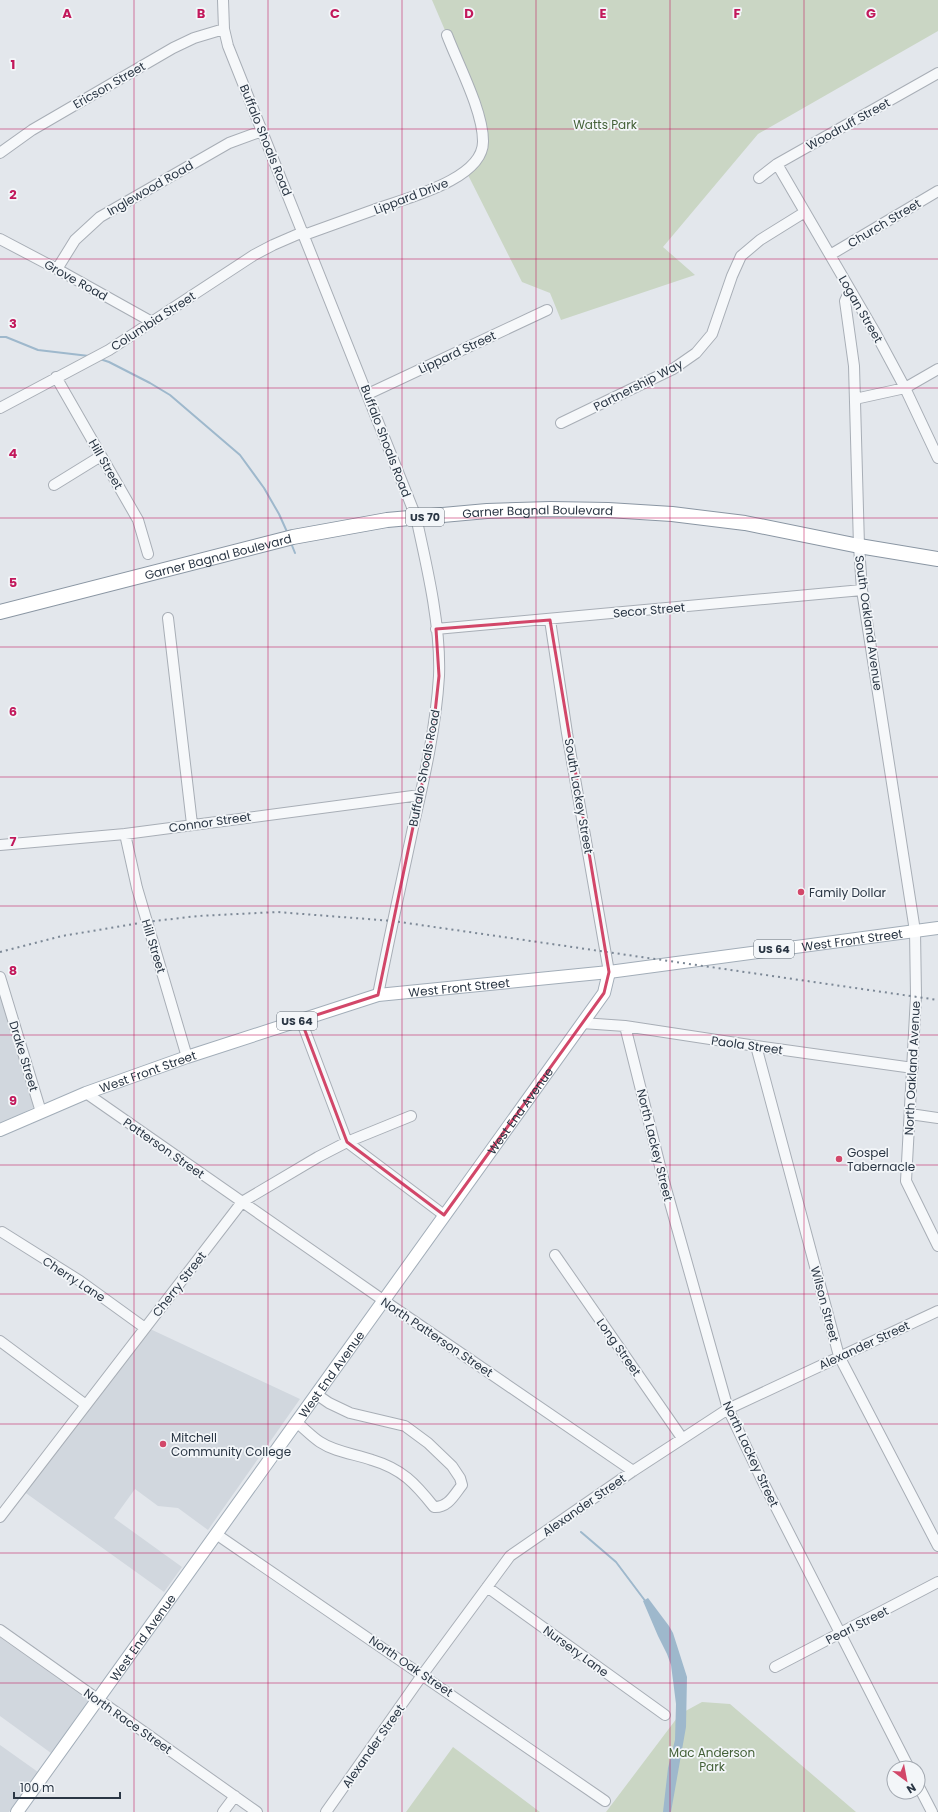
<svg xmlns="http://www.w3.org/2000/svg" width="938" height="1812" viewBox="0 0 938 1812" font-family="Poppins,sans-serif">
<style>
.built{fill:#d1d7de}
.green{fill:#cad6c4}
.water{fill:#9eb8cc}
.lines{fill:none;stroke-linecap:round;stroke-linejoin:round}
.stream{stroke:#9eb8cc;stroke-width:2}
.minor-casing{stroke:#a8aeb6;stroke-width:12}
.major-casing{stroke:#a2adb8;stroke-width:14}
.highway-casing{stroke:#8a96a3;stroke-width:16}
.minor{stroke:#f6f8fa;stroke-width:10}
.major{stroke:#fff;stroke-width:12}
.highway{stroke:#fff;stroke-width:14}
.rail{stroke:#7c8896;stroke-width:2;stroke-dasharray:2 4;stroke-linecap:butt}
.marked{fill:none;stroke:#d24769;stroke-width:3;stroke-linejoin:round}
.grid{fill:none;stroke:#c2185b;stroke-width:1;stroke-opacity:0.55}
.poi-dot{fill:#d24769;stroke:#f3f6f9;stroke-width:1.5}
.labels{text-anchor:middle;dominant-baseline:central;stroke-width:3.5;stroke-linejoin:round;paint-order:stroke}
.shield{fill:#f3f6f9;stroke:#66707a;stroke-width:1}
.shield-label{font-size:11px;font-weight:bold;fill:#2a3644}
.street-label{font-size:12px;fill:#2a3644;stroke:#f3f6f9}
.park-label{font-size:12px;fill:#436037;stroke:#f3f6f9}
.poi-label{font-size:12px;fill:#2a3644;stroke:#f3f6f9;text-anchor:start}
.grid-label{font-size:13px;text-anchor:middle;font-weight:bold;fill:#c2185b;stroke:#f3f6f9;stroke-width:3.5;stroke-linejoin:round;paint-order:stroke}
</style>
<rect width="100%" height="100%" fill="#e3e7ec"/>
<path class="built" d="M0,993l34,114 -34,18z
M148,1328l152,71 -92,131 -30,-22 -20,-2 -23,-17 -21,29 68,49 -18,25 -141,-101z
M0,1634l90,65 -39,54 -51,-37z
M0,1745l38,27 -29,40h-9z"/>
<path class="green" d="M432,0h506v31l-180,103 -95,113 32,28 -134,45 -11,-27 -28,-11 -56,-111 17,-29 -36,-107z
M702,1702l28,2 126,108h-250l74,-98z
M453,1747l87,65h-134z"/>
<path class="water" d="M648,1598l21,28 4,7 14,44 -1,50 -15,85h-8l5,-44 7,-28 1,-36 -2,-16 -3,-23 -4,-11 -9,-18 -15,-35z"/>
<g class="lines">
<path class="stream" d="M0,337h6l32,13 51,6
M100,359l9,3 41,21 20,12 70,60 24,33 15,26 9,20
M291,543l4,10
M581,1532l35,30 30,40"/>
<defs>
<path id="minor" d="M223,0l1,29 4,17 188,471c11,50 25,109 23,159 -3,50 -14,99 -25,147 -12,57 -25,115 -36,172
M0,153l32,-23 141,-82 21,-10 30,-9
M777,164l99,170 29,54 33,70
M759,178l18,-14 161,-91
M304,235c25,-9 50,-18 75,-27 28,-10 105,-29 104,-67 0,-30 -25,-77 -36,-106
M0,239l57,30 95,53
M830,255l108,-64
M57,269l18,-29 25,-23 129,-74 33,-12
M850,290l-5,11 9,65 5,180 3,44 53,341 1,65 -10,185 32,65
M56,377l82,143 10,34
M368,394l179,-84
M855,399l50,-11 33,-19
M0,408l109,-58 145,-95 19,-10 30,-13
M561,423l112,-54 23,-16 16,-19 20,-58 9,-20 19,-16 45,-28
M54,485l47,-29
M168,618l24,206
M550,620l17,113 42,239
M436,629l426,-39
M125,834l12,54 50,169
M0,845l125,-11 295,-39
M0,977l41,135
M301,1020l46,122 97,73
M582,1023l43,3 131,20 157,22
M625,1026l38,152 65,231 34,71 147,288
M756,1046l83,310 99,190
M86,1093l297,207 250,171
M910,1114l28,4
M2,1232l78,49 65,47
M555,1255l127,183
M0,1341l86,64
M296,1422c8,6 15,14 24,20 15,10 35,12 52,18 30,9 43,23 62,47 14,1 20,-12 28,-22l-2,-7 -8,-12 -24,-23 -23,-17 -55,-13 -21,-10 -13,-9
M0,1517l242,-315 76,-45 29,-15 64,-26
M216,1534l389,267
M487,1587l178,128
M0,1630l257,182
M775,1667l163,-85
M918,1785l14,27
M223,1812l12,-16
M326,1812l97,-138 87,-118 123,-85 95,-62 210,-98"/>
<g id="major">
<path id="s1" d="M0,1130l86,-37 101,-36 191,-62 231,-23 329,-44"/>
<path id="s2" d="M17,1812l587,-819 5,-21"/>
</g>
<g id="highway">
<path id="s3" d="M0,612l293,-75 94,-17 100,-9 64,-2 57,1 64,4 73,9 114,23 79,13"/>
</g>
</defs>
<use href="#minor" class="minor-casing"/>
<use href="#major" class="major-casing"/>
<use href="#highway" class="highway-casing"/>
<use href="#minor" class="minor"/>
<use href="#major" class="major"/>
<use href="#highway" class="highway"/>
<path class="rail" d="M0,952l62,-16 84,-14 52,-6 79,-4 116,9 545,79"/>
</g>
<path class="marked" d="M550,620l59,352 -5,21 -160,222 -97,-73 -46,-122 77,-25 55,-264 6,-55 -3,-47z"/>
<path class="grid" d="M134,0v1812M268,0v1812M402,0v1812M536,0v1812M670,0v1812M804,0v1812M0,129h938M0,259h938M0,388h938M0,518h938M0,647h938M0,777h938M0,906h938M0,1035h938M0,1165h938M0,1294h938M0,1424h938M0,1553h938M0,1683h938"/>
<g class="poi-dot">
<circle cx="801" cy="892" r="4"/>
<circle cx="839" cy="1159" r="4"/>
<circle cx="163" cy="1444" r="4"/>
</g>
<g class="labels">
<g class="shield">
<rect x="406" y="508" width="38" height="18" rx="3"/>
<rect x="754" y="940" width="40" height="18" rx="3"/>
<rect x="277" y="1012" width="40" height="18" rx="3"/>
</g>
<g class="shield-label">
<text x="425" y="517">US 70</text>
<text x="774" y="949">US 64</text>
<text x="297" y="1021">US 64</text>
</g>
<g class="street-label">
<text transform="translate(109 85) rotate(-30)">Ericson Street</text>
<text transform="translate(848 124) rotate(-29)">Woodruff Street</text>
<text transform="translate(266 140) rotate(68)">Buffalo Shoals Road</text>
<text transform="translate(150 188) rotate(-30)">Inglewood Road</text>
<text transform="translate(411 196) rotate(-21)">Lippard Drive</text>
<text transform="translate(884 223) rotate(-31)">Church Street</text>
<text transform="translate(76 280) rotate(29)">Grove Road</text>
<text transform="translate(861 309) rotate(60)">Logan Street</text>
<text transform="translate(153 321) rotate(-33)">Columbia Street</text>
<text transform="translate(457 352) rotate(-25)">Lippard Street</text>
<text transform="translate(638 385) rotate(-27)">Partnership Way</text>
<text transform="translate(386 441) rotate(69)">Buffalo Shoals Road</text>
<text transform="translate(106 464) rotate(60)">Hill Street</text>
<text stroke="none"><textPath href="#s3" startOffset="549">Garner Bagnal Boulevard</textPath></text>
<text stroke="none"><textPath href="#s3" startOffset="225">Garner Bagnal Boulevard</textPath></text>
<text transform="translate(649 610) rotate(-5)">Secor Street</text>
<text transform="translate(869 623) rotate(82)">South Oakland Avenue</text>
<text transform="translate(424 768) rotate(-79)">Buffalo Shoals Road</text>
<text transform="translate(579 796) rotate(80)">South Lackey Street</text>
<text transform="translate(210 822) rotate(-8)">Connor Street</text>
<text stroke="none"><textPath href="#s1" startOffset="879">West Front Street</textPath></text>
<text transform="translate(154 946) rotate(73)">Hill Street</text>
<text stroke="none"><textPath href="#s1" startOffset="483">West Front Street</textPath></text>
<text transform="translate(747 1045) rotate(8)">Paola Street</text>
<text transform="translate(24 1056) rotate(73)">Drake Street</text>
<text transform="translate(912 1068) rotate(-87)">North Oakland Avenue</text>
<text stroke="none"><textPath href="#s1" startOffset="159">West Front Street</textPath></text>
<text stroke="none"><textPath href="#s2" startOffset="863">West End Avenue</textPath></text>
<text transform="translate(655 1145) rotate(76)">North Lackey Street</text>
<text transform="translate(164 1148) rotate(35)">Patterson Street</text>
<text transform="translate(74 1279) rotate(33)">Cherry Lane</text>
<text transform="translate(179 1284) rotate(-52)">Cherry Street</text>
<text transform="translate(825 1304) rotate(75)">Wilson Street</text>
<text transform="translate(437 1337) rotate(34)">North Patterson Street</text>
<text transform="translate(864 1345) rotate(-25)">Alexander Street</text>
<text transform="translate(619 1347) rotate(55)">Long Street</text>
<text stroke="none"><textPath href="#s2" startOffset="539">West End Avenue</textPath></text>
<text transform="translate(751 1454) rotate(65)">North Lackey Street</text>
<text transform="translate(584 1505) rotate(-35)">Alexander Street</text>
<text transform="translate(857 1625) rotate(-27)">Pearl Street</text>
<text stroke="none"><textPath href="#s2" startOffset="215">West End Avenue</textPath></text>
<text transform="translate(576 1651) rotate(36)">Nursery Lane</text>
<text transform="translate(411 1666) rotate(34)">North Oak Street</text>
<text transform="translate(128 1721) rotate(35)">North Race Street</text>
<text transform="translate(373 1746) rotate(-55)">Alexander Street</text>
</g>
<g class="park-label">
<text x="605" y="124">Watts Park</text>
<text x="712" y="1752">Mac Anderson<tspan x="712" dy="14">Park</tspan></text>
</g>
<g class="poi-label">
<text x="809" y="892">Family Dollar</text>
<text x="847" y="1152">Gospel<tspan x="847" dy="14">Tabernacle</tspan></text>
<text x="171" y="1437">Mitchell<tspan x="171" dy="14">Community College</tspan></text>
</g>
</g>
<g class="grid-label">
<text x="67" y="18">A</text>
<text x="201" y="18">B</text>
<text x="335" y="18">C</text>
<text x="469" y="18">D</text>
<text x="603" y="18">E</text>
<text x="737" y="18">F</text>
<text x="871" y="18">G</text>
<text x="13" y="69">1</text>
<text x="13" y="199">2</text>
<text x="13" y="328">3</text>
<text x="13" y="458">4</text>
<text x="13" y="587">5</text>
<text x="13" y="716">6</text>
<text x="13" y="846">7</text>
<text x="13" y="975">8</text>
<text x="13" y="1105">9</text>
</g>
<g transform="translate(906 1780) rotate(148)"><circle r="19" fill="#f3f6f9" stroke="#a3a9b1"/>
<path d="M0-3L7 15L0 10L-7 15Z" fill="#d24769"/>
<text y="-6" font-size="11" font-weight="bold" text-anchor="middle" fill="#2a3644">N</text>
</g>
<path d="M14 1792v6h106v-6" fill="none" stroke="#2a3644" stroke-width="2"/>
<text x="20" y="1792" font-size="12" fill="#2a3644" stroke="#f3f6f9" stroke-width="3" paint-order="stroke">100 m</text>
</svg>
